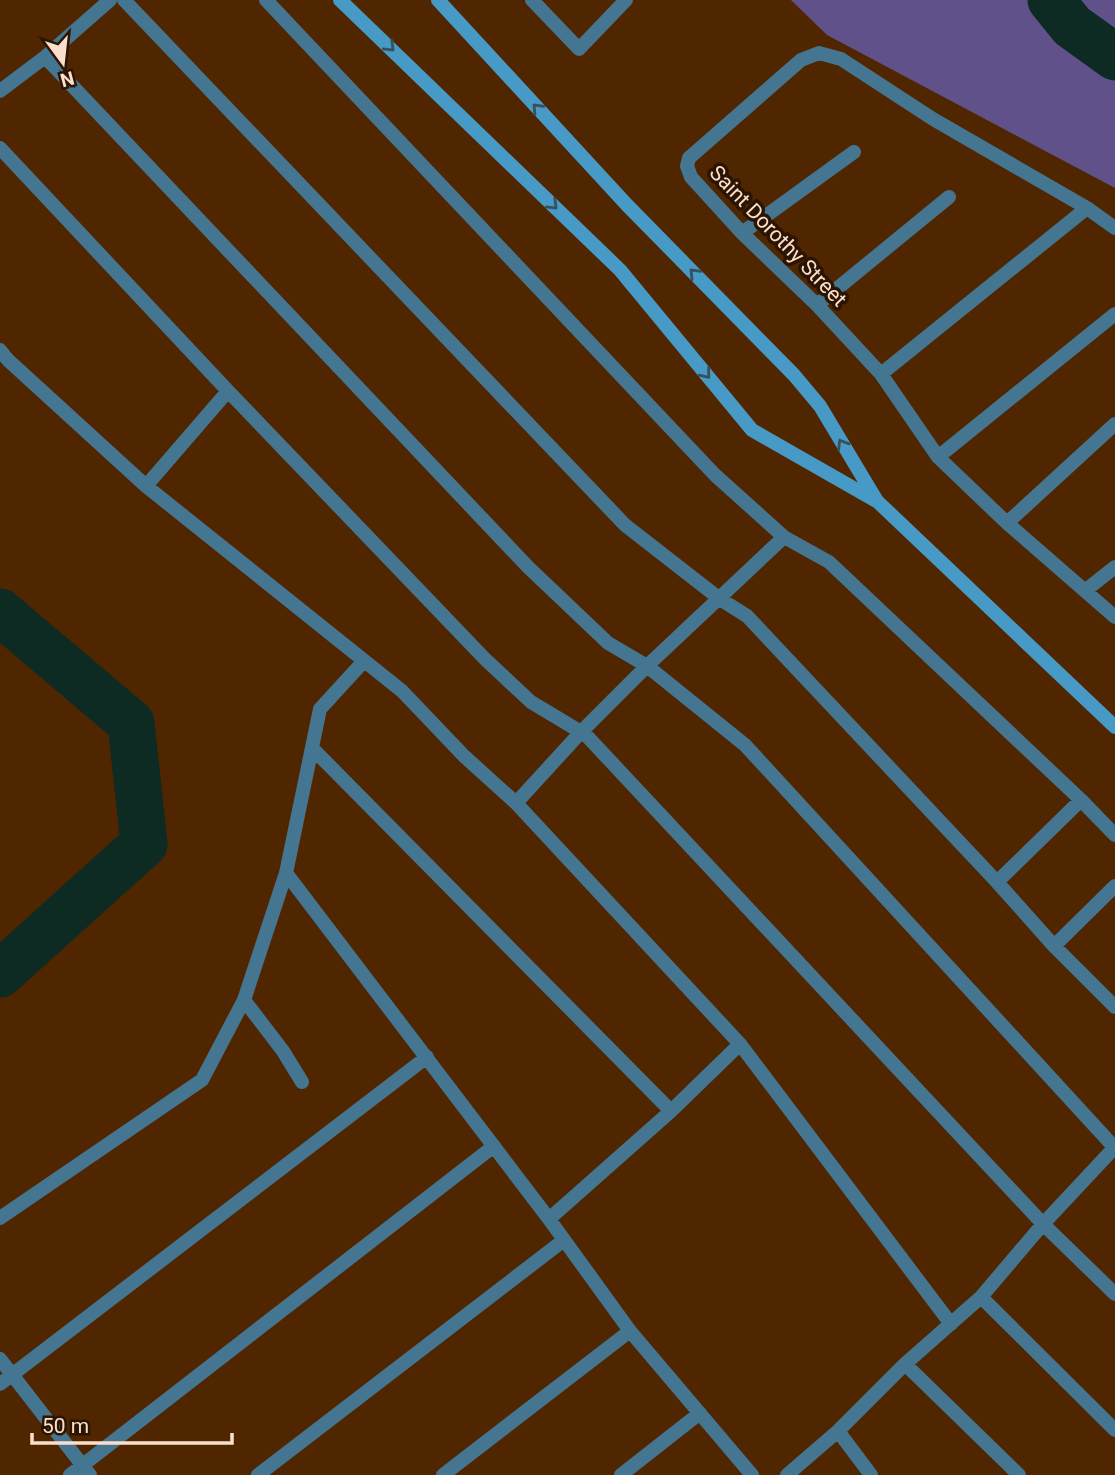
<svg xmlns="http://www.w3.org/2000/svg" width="1115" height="1475" viewBox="0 0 1115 1475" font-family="Roboto,sans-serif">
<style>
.forest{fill:#61518b}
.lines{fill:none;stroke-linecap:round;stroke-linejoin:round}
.river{stroke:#0d2a23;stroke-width:47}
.street{stroke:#447591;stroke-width:14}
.secondary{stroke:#4799c6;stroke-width:14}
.oneway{stroke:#38505b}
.labels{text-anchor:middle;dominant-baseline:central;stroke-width:7;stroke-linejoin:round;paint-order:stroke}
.street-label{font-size:21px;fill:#fadfcc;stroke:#2c1403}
</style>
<rect width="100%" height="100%" fill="#502601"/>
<path class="forest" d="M791,0h324v188l-288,-153z"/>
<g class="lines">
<path class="river" d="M1051,0l21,26 43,31
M0,612l131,111 13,121 -144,130"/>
<path class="street" d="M124,0l501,525 95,74 27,17 250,266 57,64 61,61
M266,0l449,475 69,62 45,25 252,238 34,35
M532,0l47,49 47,-49
M45,57l483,510 80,76 39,23 98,79 370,403
M0,91l45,-34 65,-57
M0,148l228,243 257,268 46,43 55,33 457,489 72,70
M1115,228l-28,-20 -154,-89 -92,-60 -22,-6 -18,7 -112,98 -2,8 4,11 51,56 75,72 64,69 57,83 69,66 108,94
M742,233l112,-81
M817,305l132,-108
M0,350l8,10 138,126 256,205 62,65 52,47 224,241 211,280
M881,374l206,-166
M938,457l177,-143
M146,486l82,-95
M1007,523l108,-99
M1086,590l29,-23
M312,748l359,363
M516,803l65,-71 66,-66 137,-129
M286,873l263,346 81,112 122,144
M997,882l84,-82
M1054,946l61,-60
M244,1000l39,51 19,31
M0,1218l202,-138 42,-80 42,-127 34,-164 44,-48
M549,1219l122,-108 69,-67
M981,1297l134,133
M0,1359l90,116
M905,1364l114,111
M0,1384l427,-327
M838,1431l33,44
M70,1475l424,-329
M258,1475l306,-235
M443,1475l187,-144
M621,1475l79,-62
M787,1475l51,-44 67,-67 76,-67 62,-73 72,-77"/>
<path class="secondary" d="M340,0l280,270 132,160 126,72 237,225
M438,0l189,205 167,170 26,31 57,95"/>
</g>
<defs><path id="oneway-chevron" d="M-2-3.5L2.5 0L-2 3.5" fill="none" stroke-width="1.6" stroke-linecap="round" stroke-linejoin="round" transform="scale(1.75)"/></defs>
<g class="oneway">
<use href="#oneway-chevron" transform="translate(390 47) rotate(44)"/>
<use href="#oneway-chevron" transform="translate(537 108) rotate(-133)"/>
<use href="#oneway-chevron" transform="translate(553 205) rotate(44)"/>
<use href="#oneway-chevron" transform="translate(694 273) rotate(-134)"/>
<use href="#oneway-chevron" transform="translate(706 374) rotate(51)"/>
<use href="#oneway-chevron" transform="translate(842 444) rotate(-121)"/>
</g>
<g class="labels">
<g class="street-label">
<text transform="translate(778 236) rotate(46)">Saint Dorothy Street</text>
</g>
</g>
<g transform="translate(63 63) rotate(165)" stroke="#2c1403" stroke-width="5" paint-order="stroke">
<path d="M0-5L12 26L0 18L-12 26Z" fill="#fadfcc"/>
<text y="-10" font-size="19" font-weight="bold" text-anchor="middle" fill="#fadfcc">N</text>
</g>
<path d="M32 1433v10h200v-10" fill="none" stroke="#fadfcc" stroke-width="3.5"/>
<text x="42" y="1433" font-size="21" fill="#fadfcc" stroke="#2c1403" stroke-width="5" paint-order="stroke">50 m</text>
</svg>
